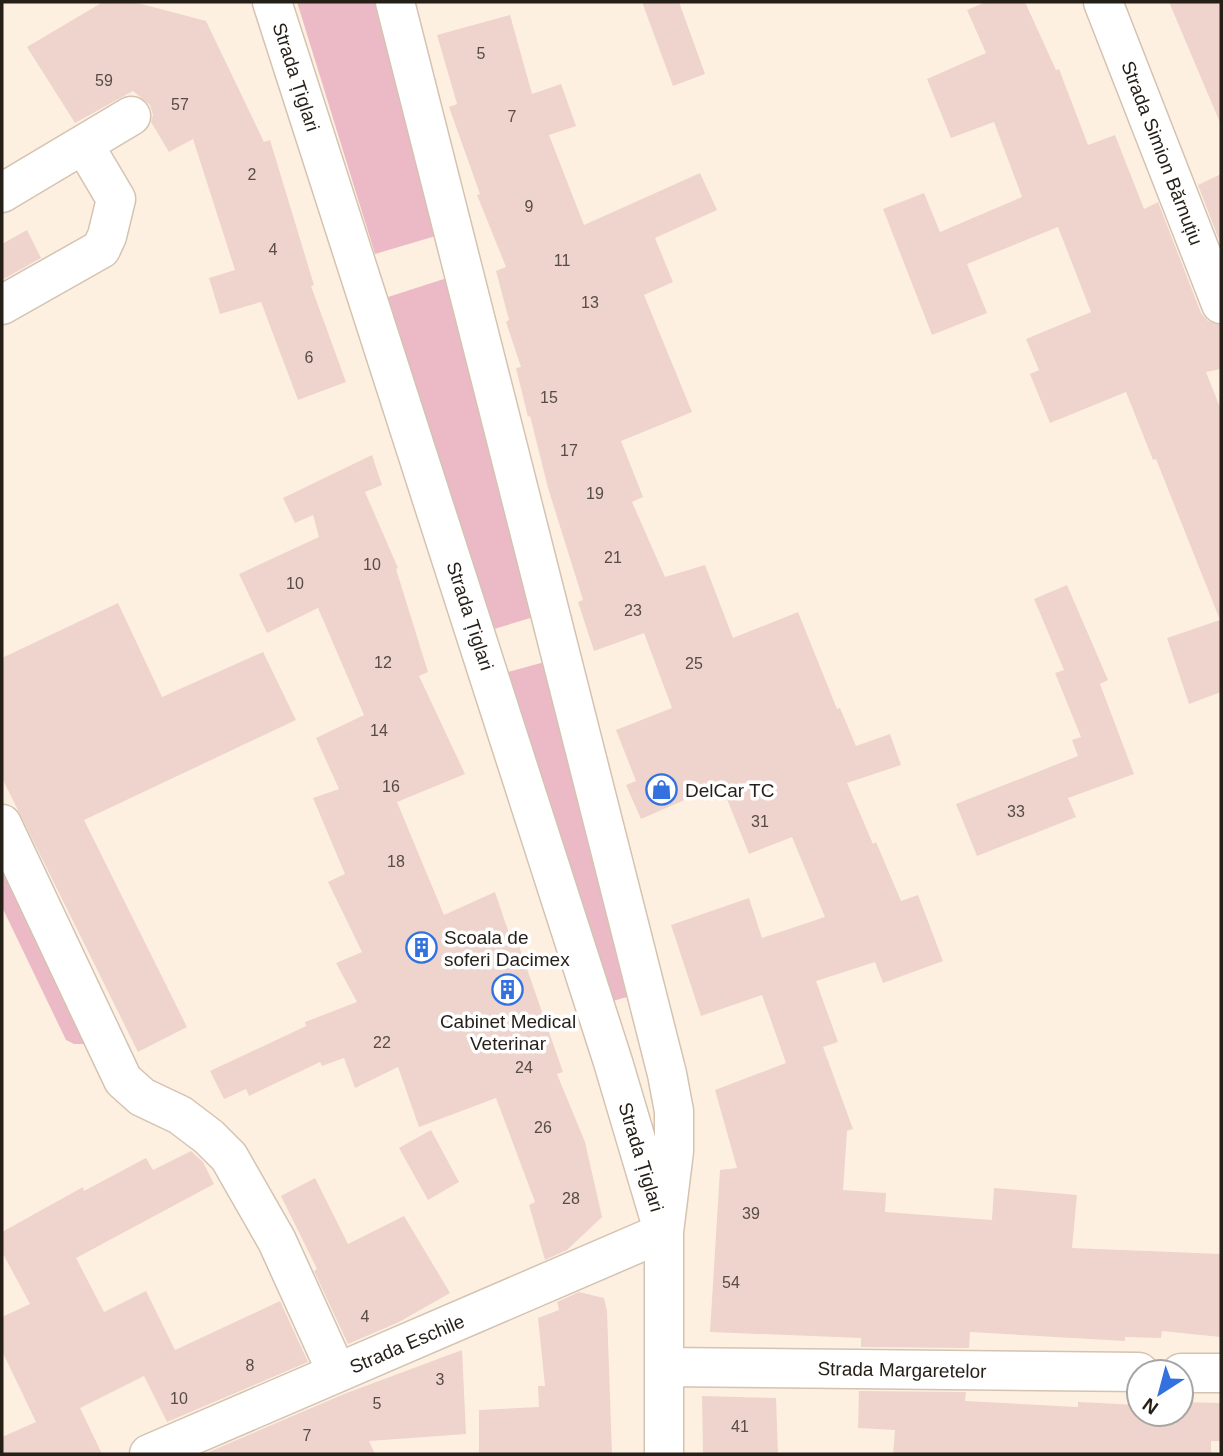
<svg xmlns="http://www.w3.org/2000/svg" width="1223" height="1456" viewBox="0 0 1223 1456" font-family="Arial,sans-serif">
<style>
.green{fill:#ecbac7}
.building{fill:#eed4cc}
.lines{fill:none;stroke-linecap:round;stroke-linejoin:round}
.minor-casing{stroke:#d4c3b1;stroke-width:41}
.minor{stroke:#fff;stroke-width:38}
.labels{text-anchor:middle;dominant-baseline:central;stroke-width:7;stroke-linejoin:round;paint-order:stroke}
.number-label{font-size:16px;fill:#574c45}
.street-label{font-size:19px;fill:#251f18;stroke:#fff}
.poi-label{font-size:19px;fill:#251f18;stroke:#fff;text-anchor:start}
</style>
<rect width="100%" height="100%" fill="#fef0e1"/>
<path class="green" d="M297,2h80l62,233 -64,19z
M450,277l90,338 -49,15 -103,-333z
M552,660l89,333 -35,10 -102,-330z
M2,857l84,187h-12l-8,-4 -64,-133z"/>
<path class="building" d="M103,2h31l72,19 58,121 6,-2 44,145 -3,1 35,96 -48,18 -37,-98 -41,12 -11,-36 26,-8 -42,-131 -24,13 -18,-30 2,-7 -3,-10 -17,-14 -58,32 -48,-76z
M642,2h37l26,72 -32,12z
M986,2h39l31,68 3,-1 29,76 27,-10 29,74 14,-7 43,111 7,8 13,4v44l-15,3 15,38v282l-32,12 -22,-66 53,-18 -64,-161 -3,1 -27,-68 -76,31 -20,-49 9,-4 -13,-31 65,-27 -33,-85 -91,37 20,49 -55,22 -49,-126 41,-16 16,39 82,-35 -28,-75 -43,16 -24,-59 59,-26 -19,-43z
M1169,2h52v123z
M510,15l22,79 29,-10 15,42 -27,9 35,90 116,-52 17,37 -62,28 18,44 -29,13 48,117 -71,29 22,56 -11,5 33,75 40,-12 28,73 65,-26 27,67 12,30 3,-1 16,38 34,-12 11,31 -54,18 26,61 3,-2 25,59 17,-6 25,66 -60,22 -8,-21 -59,19 22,61 -15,5 30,82 -6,2 -4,59 43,3 -1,19 107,8 2,-32 83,7 -5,53 149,6v83l-59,-6 -1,7 -36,-1v4l-155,-9 -1,16 -108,-1v-9l-151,-6 10,-162 17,-2 -22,-78 71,-27 -24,-68 -61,21 -30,-91 78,-27 13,40 63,-21 -33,-80 -43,17 -28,-70 -80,35 -15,-34 10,-4 -20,-51 56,-22 -28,-75 -50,18 -16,-49 5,-2 -35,-112 -18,-72 -2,1 -12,-49 5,-1 -15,-45 3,-2 -13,-49 10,-4 -29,-72 3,-1 -31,-87 8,-3 -20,-69z
M1221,174v71l-23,-60z
M27,230l14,28 -39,22v-36z
M372,455l10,30 -17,7 33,76 -2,1 32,103 -9,4 46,98 -68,28 47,113 51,-23 19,56 5,-2 44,126 -6,2 28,68 17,75 -35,33 -22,10 -16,-55 6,-3 -39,-104 -77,29 -21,-60 -43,21 -11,-30 -22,8 -2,-4 -71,34 -3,-7 -22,10 -14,-28 96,-45 -1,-4 52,-20 -21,-39 26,-11 -34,-70 17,-8 -32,-76 26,-9 -23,-51 48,-23 -46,-107 -51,25 -28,-59 80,-37 -6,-22 -18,8 -12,-25z
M1067,585l41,95 -8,4 34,90 -66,24 8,19 -99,39 -21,-52 122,-48 -6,-16 9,-3 -26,-64 9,-3 -30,-71z
M118,603l44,94 101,-45 33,68 -212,100 103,207 -49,25 -136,-274v-120z
M431,1130l28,52 -31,18 -29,-52z
M191,1151l12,11 11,22 -138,74 28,54 42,-21 29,59 105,-49 28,61 -141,60 -23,-46 -64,32 22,46h-100v-17l34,-15 -34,-71v-34l28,-13 -28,-52v-20l81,-45 1,4 62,-33 7,12z
M315,1178l33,66 56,-28 46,77 -51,29 -51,22 -34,-73 3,-2 -36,-73z
M579,1292l25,6 3,13 5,143h-133v-44l60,-3 -1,-21h7l-7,-68 21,-8 -2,-8z
M462,1350l4,84 -97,7 6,13h-171l140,-60z
M859,1391l107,1 -1,9 113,6v-5l61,3v9h42v-12l40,1v38h-10v13h-318l2,-24 -37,-2z
M702,1396l74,2 2,56h-75z"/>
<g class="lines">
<defs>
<path id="minor" d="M272,2l341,1060 46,155
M395,2l272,1072 7,37v40l-10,81v222
M1103,2l118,302
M2,193l129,-77
M2,305l99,-56 6,-13 9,-37 -32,-54
M2,824l121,256 19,17 38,18 29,22 20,20 48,84 60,132
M665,1367l474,5
M1181,1373h40
M149,1454l515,-222"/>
</defs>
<use href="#minor" class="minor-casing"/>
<use href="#minor" class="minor"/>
</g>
<defs>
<symbol id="shop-ring" viewBox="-11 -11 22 22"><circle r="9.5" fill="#fff" stroke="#3371df" stroke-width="1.5"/><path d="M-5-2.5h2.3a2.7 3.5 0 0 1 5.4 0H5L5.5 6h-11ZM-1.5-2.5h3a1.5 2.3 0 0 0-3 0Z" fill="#3371df"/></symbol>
<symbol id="building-ring" viewBox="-11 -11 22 22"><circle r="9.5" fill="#fff" stroke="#3371df" stroke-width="1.5"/><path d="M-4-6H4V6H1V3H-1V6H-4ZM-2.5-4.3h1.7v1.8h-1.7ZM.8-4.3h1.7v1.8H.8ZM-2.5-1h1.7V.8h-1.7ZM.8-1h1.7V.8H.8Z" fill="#3371df"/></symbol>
</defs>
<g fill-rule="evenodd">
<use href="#shop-ring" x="644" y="772" width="35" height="35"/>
<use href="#building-ring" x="404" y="930" width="35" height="35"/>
<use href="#building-ring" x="490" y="972" width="35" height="35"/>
</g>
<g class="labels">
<g class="number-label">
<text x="481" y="53">5</text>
<text x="104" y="80">59</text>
<text x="180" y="104">57</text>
<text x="512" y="116">7</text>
<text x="252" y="174">2</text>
<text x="529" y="206">9</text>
<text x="273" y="249">4</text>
<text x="562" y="260">11</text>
<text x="590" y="302">13</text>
<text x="309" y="357">6</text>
<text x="549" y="397">15</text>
<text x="569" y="450">17</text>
<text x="595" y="493">19</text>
<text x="613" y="557">21</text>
<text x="372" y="564">10</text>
<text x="295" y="583">10</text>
<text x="633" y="610">23</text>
<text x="383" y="662">12</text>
<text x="694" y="663">25</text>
<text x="379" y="730">14</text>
<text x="391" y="786">16</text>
<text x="1016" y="811">33</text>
<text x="760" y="821">31</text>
<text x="396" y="861">18</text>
<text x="382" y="1042">22</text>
<text x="524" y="1067">24</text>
<text x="543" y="1127">26</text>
<text x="571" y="1198">28</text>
<text x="751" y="1213">39</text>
<text x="731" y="1282">54</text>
<text x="365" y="1316">4</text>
<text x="250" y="1365">8</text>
<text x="440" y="1379">3</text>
<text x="179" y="1398">10</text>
<text x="377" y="1403">5</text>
<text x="740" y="1426">41</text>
<text x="307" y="1435">7</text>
</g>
<g class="street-label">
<text transform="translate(296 77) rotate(72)">Strada Țiglari</text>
<text transform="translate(1162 153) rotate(69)">Strada Simion Bărnuțiu</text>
<text transform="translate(470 616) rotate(72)">Strada Țiglari</text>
<text transform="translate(641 1157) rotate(73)">Strada Țiglari</text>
<text transform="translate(407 1344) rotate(-23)">Strada Eschile</text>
<text transform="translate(902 1370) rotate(1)">Strada Margaretelor</text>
</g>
<g class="poi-label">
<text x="685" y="790">DelCar TC</text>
<text x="444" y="937">Scoala de<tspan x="444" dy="22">soferi Dacimex</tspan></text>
<text x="508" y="1021" text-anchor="middle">Cabinet Medical<tspan x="508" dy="22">Veterinar</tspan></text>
</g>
</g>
<rect width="1223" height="1456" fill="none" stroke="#251f18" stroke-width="7"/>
<g transform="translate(1160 1393) rotate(216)"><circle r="33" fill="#ffffff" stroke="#a8a5a3" stroke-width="2"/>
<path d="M0-5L12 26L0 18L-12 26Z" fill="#3371df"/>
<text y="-10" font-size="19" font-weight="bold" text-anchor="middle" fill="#251f18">N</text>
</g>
</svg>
